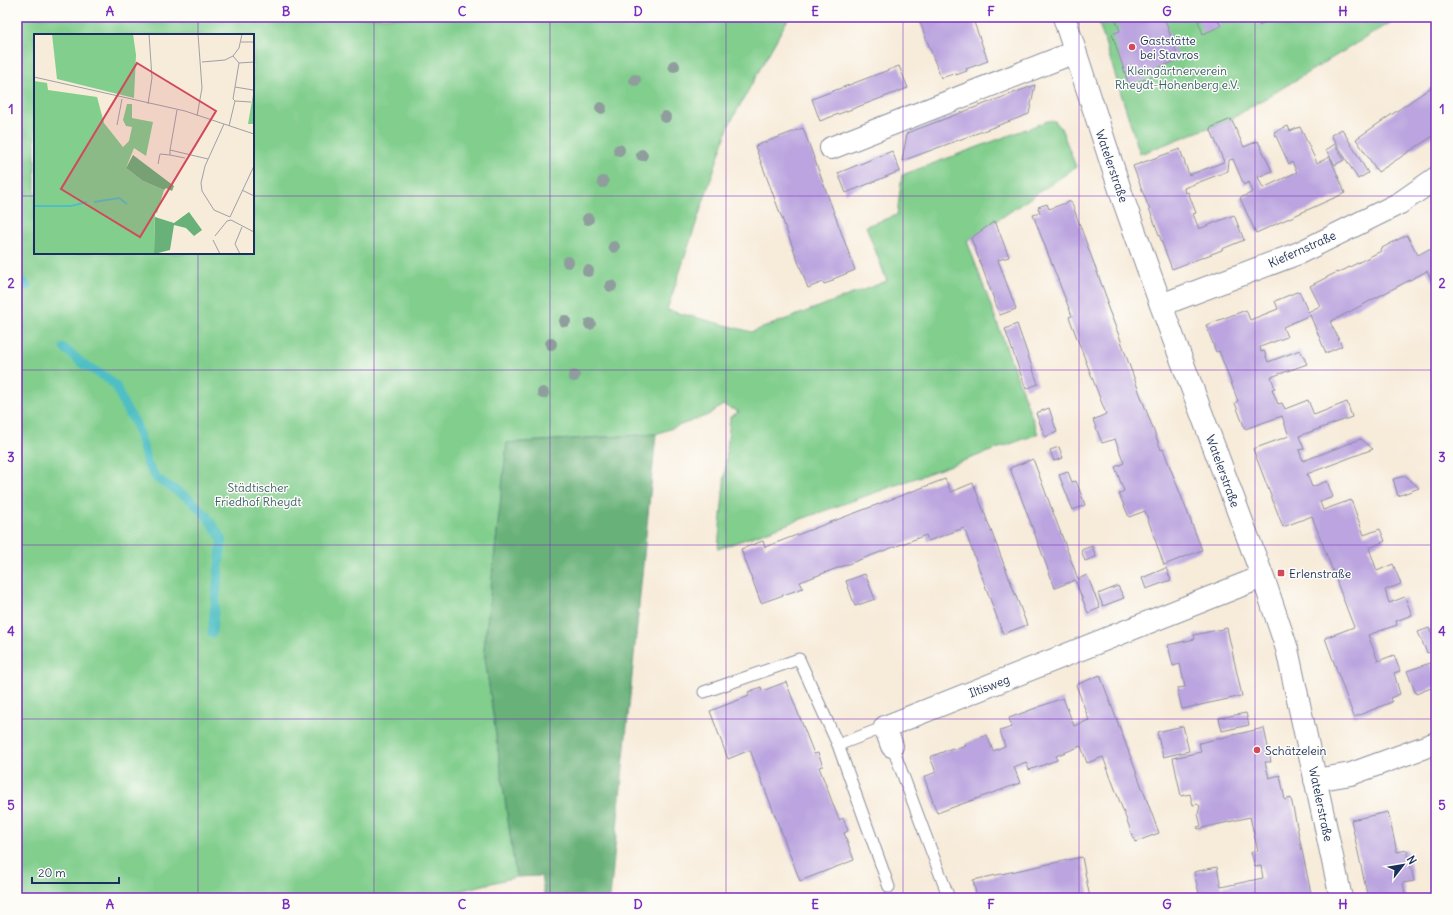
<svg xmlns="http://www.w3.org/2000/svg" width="1453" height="915" viewBox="0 0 1453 915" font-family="Delius,sans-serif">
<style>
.green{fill:#81ce8d;stroke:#4e7e76;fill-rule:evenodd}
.forest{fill:#68b178;stroke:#42706b}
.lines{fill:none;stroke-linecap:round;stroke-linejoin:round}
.stream{stroke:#50bfc5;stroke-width:9}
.building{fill:#bba4df}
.lane-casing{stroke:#898d9c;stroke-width:13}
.street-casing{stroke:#898d9c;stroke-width:24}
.lane{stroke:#fff;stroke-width:11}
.street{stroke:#fff;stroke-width:22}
.tree{fill:#8f9e9d}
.grid{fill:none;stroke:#7b2cbf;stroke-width:1;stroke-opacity:0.55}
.poi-dot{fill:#d1495b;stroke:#fdfcf7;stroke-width:1.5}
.labels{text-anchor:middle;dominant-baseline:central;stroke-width:3;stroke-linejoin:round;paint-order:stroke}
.poi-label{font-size:12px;fill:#1b2f5e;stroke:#fdfcf7;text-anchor:start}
.park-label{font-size:12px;fill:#3a5f6c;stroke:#fdfcf7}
.street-label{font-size:12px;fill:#1b2f5e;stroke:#fdfcf7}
.inset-river{fill:none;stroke:#50bfc5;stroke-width:2}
.inset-road{fill:none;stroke:#9fa0a8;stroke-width:1}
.view{fill:#d1495b;fill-opacity:0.15;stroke:#d1495b;stroke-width:2}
.inset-edge{fill:none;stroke:#1b2f5e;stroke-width:2}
.neatline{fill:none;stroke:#7b2cbf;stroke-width:1.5}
.grid-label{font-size:13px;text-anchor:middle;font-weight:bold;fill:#7b2cbf}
</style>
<rect width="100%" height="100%" fill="#fdfcf7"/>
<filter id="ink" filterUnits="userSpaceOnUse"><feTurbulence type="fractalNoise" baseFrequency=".025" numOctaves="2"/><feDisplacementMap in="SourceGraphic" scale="8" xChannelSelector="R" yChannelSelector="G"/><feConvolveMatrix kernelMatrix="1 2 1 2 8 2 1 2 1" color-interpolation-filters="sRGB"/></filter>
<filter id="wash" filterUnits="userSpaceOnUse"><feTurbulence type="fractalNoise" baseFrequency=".012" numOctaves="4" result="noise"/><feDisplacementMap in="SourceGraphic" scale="16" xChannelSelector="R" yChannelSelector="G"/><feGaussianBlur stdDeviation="0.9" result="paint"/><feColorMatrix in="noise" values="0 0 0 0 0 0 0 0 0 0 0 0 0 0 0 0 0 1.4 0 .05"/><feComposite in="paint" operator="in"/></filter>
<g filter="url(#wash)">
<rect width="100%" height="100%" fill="#f7ebd9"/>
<path class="green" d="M17,17h772l-60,108 -62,185 85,22 135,-51 -21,-55 31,-11 5,-40 146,-54h7l6,7 15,39 -109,74 71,193 -320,115 12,-132 9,-5 -16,-7 -15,10 -52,19 -149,9 -23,207 32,227 -86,21h-413zM35,35h218v218h-218z
M1097,17h303l-169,102 -91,35z"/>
<path class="forest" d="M656,434l-46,464h-65l-4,-22 -25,1 -32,-227 23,-207z"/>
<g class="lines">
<path class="stream" d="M17,275l10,11
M64,348l19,16 24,14 9,8 9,21 10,15 7,21 5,20 9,15 32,20 18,17 16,24 -10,94"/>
</g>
<g id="blocks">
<path class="building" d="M918,17h54l16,44 -22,8 1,2 -11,4v-2l-15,5z
M1119,17h45l15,43 -24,9 2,6 -28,10 -17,-51 8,-3 -5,-13z
M1207,17h9l5,9 -18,8 -5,-13z
M1254,17h18l-12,9z
M899,66l9,22 -88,33 -8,-22z
M1436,84v50l-58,38 -22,-33z
M1035,85l-6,29 -127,47 5,-28z
M1231,119l13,28 14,-6 14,30 -14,6 5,11 34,-16 -5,-10 -3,2 -15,-32 14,-6 2,5 10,-4 17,36 13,-6 15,36 -89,40 -16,-35 13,-6 -4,-10 -5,3 -11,-26 -4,1 -1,11 -44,17 1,5 3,-1 8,21 -3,1 6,15 35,-14 10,25 -22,9v1l-50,19 -39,-103 47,-17 9,26 35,-13 -14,-34z
M803,128l52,142 -22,9v2l-9,3 -1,-2 -15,6 -53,-142z
M1342,129l26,44 -10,6 -27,-44z
M1335,144l9,16 -9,5 -9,-15z
M892,151l8,20 -54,22 -8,-20z
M1071,201l37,101 -2,1 14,35 10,29 31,83 2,-1 39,101 -38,15 -19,-54 -16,6 -10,-23 5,-3 -9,-24 9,-4 -9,-24 -13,4 -9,-23 13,-6 -37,-97 3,-1 -39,-101 7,-2 -2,-6 9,-3 2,5z
M995,221l14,36 -11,3 18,49 -16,6 -29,-77z
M1407,235l11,20 11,-6 7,9v21l-4,2 -5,-10 -97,51 12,24 -16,7 -16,-38 -27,12 4,10 -27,10 1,5 3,-1 4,11 32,-12 7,14 -36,13 4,11 -3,1 6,15 4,-1 3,6 23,-9 6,15 33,-13 5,15 -53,19 5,13 -5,1 4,11 58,-22 12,10 -66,25 5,13 15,-6 6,16 -13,5 3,8 28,-10 13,35 16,-6 5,12 -16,7 8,23 16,-7 8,20 -16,6 4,13 16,-6 7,18 -16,6 1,4 -29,10 10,26 16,-6 6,16 -6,2 6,21 -10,4 2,4 -38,15 -29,-79 29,-11 -4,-10 -38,-101 -29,11 -30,-78 36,-13 -7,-20 -37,13 -10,-26 3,-2 -19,-50 -3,1 -10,-27 40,-15 4,10 28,-11 -3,-8 24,-10 9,21 12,-6 -10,-20 27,-14 1,1 43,-22 -1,-2z
M1017,324l21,60 -12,5 -21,-60z
M1049,408l8,24 -12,5 -9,-24z
M1059,447l4,11 -9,3 -4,-11z
M1033,459l45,120 9,-4 13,33 -12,5 -13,-33 -20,8 -45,-120z
M1068,472l4,10 4,-1 9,24 -12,5 -14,-35z
M1406,476l13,12 -21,8 -5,-17z
M945,479l6,13 22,-9 54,142 -24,9 -39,-106 -36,13 -2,-6 -126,47 3,6 -42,15 -20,-54 22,-8 2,6z
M1092,546l4,11 -11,4 -4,-11z
M1166,568l5,12 -25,9 -4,-11z
M865,574l10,25 -20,7 -9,-25z
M1118,586l6,12 -21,8 -5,-12z
M1227,628l15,68 -60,13 -5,-21 8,-1 -5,-23 -7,2 -5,-21 27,-6 -1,-4z
M1429,628l7,17v5l-9,3 -9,-21z
M1430,663l6,17v6l-20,8 -9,-23z
M1100,675l59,158 -24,9 -32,-85 -16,6 -6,-17 -25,10 1,4 -28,10 -3,-8 -12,5 6,16 -83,30 -13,-36 12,-5 -6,-15 23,-9 1,2 12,-4 -1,-2 22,-9 6,16 12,-5 -5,-15 12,-4 -3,-9 54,-20 11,28 15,-6 -13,-35z
M786,682l28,72 4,-1 5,13 -4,1 20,53 4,-2 5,13 -4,2 10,27 -54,21 -50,-131 -22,9 -18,-48 39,-15 -1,-4 13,-5 1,4z
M1246,713l3,12 -27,6 -3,-13z
M1183,726l6,25 -26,6 -6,-25z
M1264,728l7,34h-6l4,16 11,-3 5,25 6,-2 21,100h-44v-1l-68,1 -6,-26 23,-5 4,20 42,-9 -2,-12 -6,1 -4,-15 7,-1 -8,-34 -52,12 -1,-2 4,-1 -3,-12 2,-8 -3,-2 -4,1 -3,-11 -9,2 -8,-38 28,-6 -2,-9z
M1388,812l9,40 10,-2 7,31 -11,2 3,15h-38l-17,-78z
M1082,857l8,41h-113l-4,-18z"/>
</g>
</g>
<g filter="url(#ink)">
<use href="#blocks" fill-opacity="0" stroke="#898d9c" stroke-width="1"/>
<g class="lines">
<defs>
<path id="lane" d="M704,692l95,-33 39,86 47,-18
M838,745l51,142
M892,746l57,152"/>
<path id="street" d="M1064,17l59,182 38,106 105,281 21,63 54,249
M831,148l244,-96
M1161,305l138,-52 101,-50 36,-25
M892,746l-7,-19 377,-150
M1315,780l36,-6 85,-31"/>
</defs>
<use href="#lane" class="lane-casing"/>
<use href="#street" class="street-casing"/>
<use href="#lane" class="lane"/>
<use href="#street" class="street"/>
</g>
<g class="tree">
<circle cx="674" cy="66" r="6"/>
<circle cx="635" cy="80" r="6"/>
<circle cx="601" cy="108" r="6"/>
<circle cx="665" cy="117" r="6"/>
<circle cx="619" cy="150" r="6"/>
<circle cx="642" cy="155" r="6"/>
<circle cx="603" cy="182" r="6"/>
<circle cx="588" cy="219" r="6"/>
<circle cx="614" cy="247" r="6"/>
<circle cx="568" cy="262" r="6"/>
<circle cx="588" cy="271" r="6"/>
<circle cx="611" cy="286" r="6"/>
<circle cx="565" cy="321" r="6"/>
<circle cx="590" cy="324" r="6"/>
<circle cx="551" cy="344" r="6"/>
<circle cx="574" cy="376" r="6"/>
<circle cx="543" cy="393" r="6"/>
</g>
</g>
<path class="grid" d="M198,17v18M374,17v881M550,17v881M726,17v881M903,17v881M1079,17v881M1255,17v881M17,196h18M253,196h1183M198,253v645M17,370h1419M17,545h1419M17,719h1419"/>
<g class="poi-dot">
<circle cx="1132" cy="47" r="4"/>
<rect x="1277" y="569" width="8" height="8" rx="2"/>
<circle cx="1257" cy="750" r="4"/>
</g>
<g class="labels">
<g class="poi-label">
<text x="1140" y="40">Gaststätte<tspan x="1140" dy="14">bei Stavros</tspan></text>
<text x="1289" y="573">Erlenstraße</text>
<text x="1265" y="750">Schätzelein</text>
</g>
<g class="park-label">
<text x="1177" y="70">Kleingärtnerverein<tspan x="1177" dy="14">Rheydt-Hohenberg e.V.</tspan></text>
<text x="258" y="487">Städtischer<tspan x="258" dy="14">Friedhof Rheydt</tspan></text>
</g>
<g class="street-label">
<text transform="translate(1112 166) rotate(71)">Watelerstraße</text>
<text transform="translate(1302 249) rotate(-24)">Kiefernstraße</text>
<text transform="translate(1223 471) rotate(70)">Watelerstraße</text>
<text transform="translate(989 686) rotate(-21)">Iltisweg</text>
<text transform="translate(1321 804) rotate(78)">Watelerstraße</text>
</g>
</g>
<g transform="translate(34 34)">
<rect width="220" height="220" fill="#f7ebd9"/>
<path d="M18,0h81l3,21 -2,43 -77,-19zM0,47l13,2 1,7 49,7 7,26 19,24 6,-6 3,-14 -6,-1 -3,-6 4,-16h5v14l21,4 -7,34 -12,-8 -8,20 17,13 21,9 -7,23 -2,-1 -1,42h-120zM220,55v35h-6z" fill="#81ce8d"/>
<path d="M99,121l41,31 -2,5 -6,-3 -2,2 -21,-9 -17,-13zM155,178l13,18 -8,6 -8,-8 -12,-3 -4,25 -16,4 1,-37 19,6z" fill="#68b178"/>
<path class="inset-river" d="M60,168l25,-4 8,6M0,172h37l16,-4"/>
<path class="inset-road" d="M207,8h13M168,28l23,-2 8,-4 6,-8 3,-14M205,29l15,-1M0,43l151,34 69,23M201,53l18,3M201,67l16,1M114,70l4,-26 -3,-44M143,76l-7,40 38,9M163,82l5,-28 -4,-54M190,90l-19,42 -4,17 1,8 12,19 16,7 24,-51M83,91l5,-26M195,92l6,-25 -2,-2 6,-36 -6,-7M136,121l15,3M124,130l2,-10 10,1v-5M208,156l12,6M181,202l12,-15 4,-1 23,12M179,206l7,14M206,220l-5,-10 7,-17"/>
<path class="view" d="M103,29l79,48 -76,126 -79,-48z"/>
<rect width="220" height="220" class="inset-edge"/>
</g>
<rect width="1453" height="915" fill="none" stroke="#fdfcf7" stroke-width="44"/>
<g transform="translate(1403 865) rotate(59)" stroke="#fdfcf7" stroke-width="3" paint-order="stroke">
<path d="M0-3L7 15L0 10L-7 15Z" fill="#1b2f5e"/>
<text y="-6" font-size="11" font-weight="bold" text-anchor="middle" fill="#1b2f5e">N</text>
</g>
<path d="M32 877v6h87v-6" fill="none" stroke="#1b2f5e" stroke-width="2"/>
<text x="38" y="877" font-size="12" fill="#1b2f5e" stroke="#fdfcf7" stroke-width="3" paint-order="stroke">20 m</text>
<rect x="22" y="22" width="1409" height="871" class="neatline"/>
<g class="grid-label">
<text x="110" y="16">A</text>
<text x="286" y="16">B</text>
<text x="462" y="16">C</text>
<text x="638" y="16">D</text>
<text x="815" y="16">E</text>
<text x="991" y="16">F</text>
<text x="1167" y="16">G</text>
<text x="1343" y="16">H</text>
<text x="11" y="114">1</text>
<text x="1442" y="114">1</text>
<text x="11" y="288">2</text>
<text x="1442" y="288">2</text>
<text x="11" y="462">3</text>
<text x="1442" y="462">3</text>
<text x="11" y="636">4</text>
<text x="1442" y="636">4</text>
<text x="11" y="810">5</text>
<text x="1442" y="810">5</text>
<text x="110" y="909">A</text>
<text x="286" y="909">B</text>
<text x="462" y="909">C</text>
<text x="638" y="909">D</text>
<text x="815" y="909">E</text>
<text x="991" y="909">F</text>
<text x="1167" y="909">G</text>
<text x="1343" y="909">H</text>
</g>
</svg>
